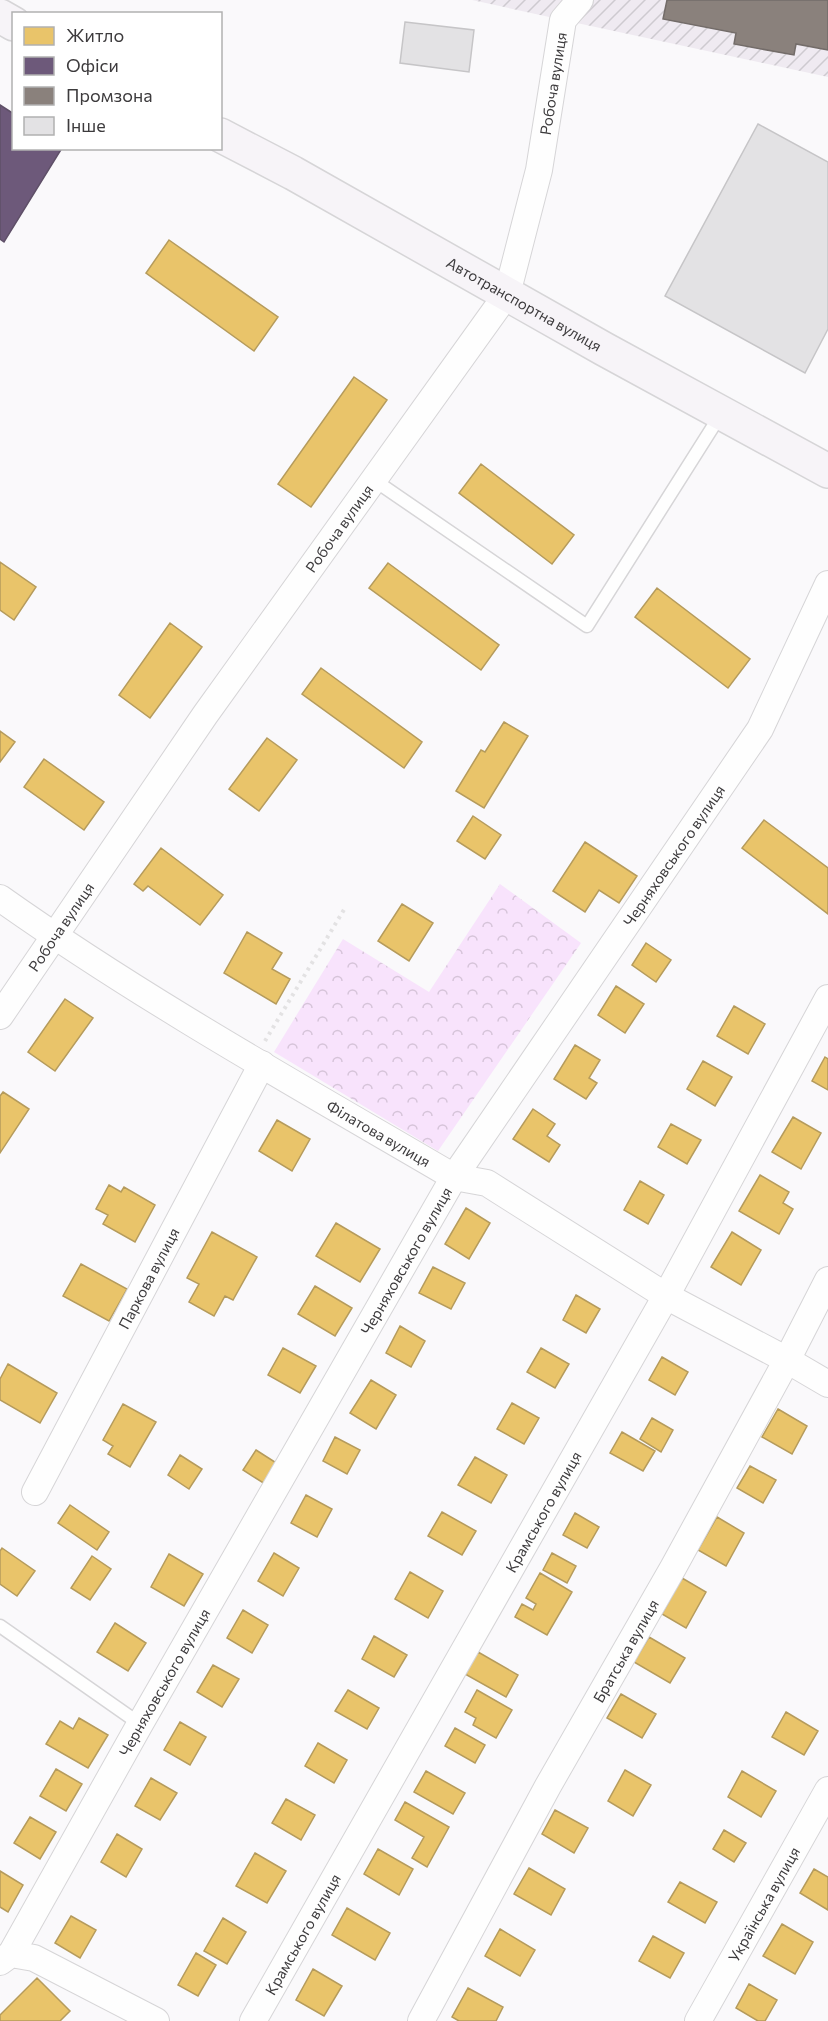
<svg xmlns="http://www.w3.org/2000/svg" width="828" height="2021" viewBox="0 0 828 2021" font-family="Commissioner,sans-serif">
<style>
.industrial{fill:url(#industrial-furrows)}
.forest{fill:url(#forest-crowns)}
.homes{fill:#e9c46a;stroke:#b59b5c;stroke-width:1.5}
.offices{fill:#6d597a;stroke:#5f5068;stroke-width:1.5}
.industry{fill:#8a817c;stroke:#736c69;stroke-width:1.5}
.building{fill:#e3e2e4;stroke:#c6c5c7;stroke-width:1.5}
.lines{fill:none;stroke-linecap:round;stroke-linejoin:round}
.lane-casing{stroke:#d6d5d7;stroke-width:15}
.street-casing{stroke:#d6d5d7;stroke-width:28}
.secondary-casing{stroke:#d6d5d7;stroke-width:36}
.path{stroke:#e3e2e3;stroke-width:4;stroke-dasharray:3 4.5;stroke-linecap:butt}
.lane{stroke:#fefefe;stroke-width:12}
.street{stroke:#fefefe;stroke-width:26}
.secondary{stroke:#f7f4f8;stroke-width:33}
.labels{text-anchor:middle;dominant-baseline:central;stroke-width:6;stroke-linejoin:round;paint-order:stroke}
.street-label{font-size:15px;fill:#3d3b3d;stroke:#fff}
</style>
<defs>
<pattern id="industrial-furrows" width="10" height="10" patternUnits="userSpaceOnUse" patternTransform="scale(1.5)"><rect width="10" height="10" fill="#efeaf1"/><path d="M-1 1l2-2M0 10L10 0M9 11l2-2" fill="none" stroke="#cecad0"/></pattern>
<pattern id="forest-crowns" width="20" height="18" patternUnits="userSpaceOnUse" patternTransform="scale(1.5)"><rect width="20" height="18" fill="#f8e3fc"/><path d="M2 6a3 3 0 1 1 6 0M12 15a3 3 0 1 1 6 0" fill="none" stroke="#d6c4d9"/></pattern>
</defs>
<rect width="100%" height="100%" fill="#faf9fb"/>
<path class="industrial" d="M472,0h356v77l-265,-57z"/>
<path class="forest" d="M500,884l81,59 -143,208 -164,-99 69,-113 86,53z"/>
<path class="homes" d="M169,240l109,77 -24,34 -108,-78z
M354,377l33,23 -76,107 -33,-23z
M481,464l93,71 -22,29 -93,-71z
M0,562l36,25 -22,33 -14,-10z
M388,563l111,82 -18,25 -112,-82z
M657,588l93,71 -22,29 -93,-71z
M170,623l32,24 -52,71 -31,-23z
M321,668l101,74 -18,26 -102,-74z
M504,722l24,14 -44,72 -28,-17 25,-41 4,2z
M0,731l15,11 -15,20z
M267,738l30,22 -38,51 -30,-22z
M44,759l60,43 -20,28 -60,-43z
M473,816l28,19 -16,24 -28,-18z
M764,820l64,48v46l-86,-66z
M585,842l52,34 -18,27 -20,-13 -14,22 -32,-21z
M161,848l62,47 -23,30 -52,-39 -5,5 -9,-7z
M402,904l31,19 -24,38 -31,-20z
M247,932l35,21 -10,16 18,10 -14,25 -52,-31z
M646,943l25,17 -15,22 -24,-17z
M616,986l28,18 -19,29 -27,-18z
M65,999l28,19 -38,53 -27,-19z
M734,1006l31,18 -17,30 -31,-18z
M575,1045l25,15 -11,18 8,5 -11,16 -32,-20z
M825,1057l3,2v31l-16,-9z
M703,1061l29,16 -17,29 -28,-17z
M3,1092l26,17 -29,44v-57z
M533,1109l22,15 -8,12 13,9 -11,17 -36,-23z
M793,1117l28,16 -20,36 -29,-17z
M277,1120l33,19 -18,32 -33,-20z
M671,1124l30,16 -14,24 -29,-17z
M760,1175l29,17 -6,11 10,6 -14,25 -40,-23z
M640,1181l24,14 -16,29 -24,-14z
M109,1185l12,7 3,-5 31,18 -20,37 -32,-18 5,-9 -12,-6z
M466,1208l24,15 -21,36 -24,-15z
M336,1223l44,26 -20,33 -44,-26z
M212,1232l45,25 -24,43 -8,-4 -11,20 -25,-14 10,-18 -12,-6z
M732,1232l29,18 -20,35 -30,-18z
M81,1264l46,25 -18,32 -46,-25z
M433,1267l32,16 -14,26 -32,-16z
M315,1286l37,22 -17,28 -37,-22z
M576,1295l24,14 -14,24 -23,-13z
M400,1326l25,15 -14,26 -25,-14z
M283,1348l33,18 -16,27 -32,-18z
M541,1348l28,16 -14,24 -28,-16z
M662,1357l26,15 -13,23 -26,-15z
M8,1364l49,29 -17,30 -40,-23v-21z
M371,1380l25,15 -20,34 -26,-16z
M512,1403l27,15 -15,26 -27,-15z
M123,1404l33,18 -26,45 -22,-13 5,-8 -10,-6z
M778,1409l29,17 -15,28 -30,-17z
M652,1418l21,12 -12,22 -21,-13z
M622,1432l33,19 -12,20 -33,-18z
M335,1437l25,13 -13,24 -24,-13z
M256,1450l22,14 -13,20 -22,-14z
M180,1455l22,14 -13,20 -21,-14z
M475,1457l32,18 -16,28 -33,-18z
M750,1466l26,14 -13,23 -26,-15z
M306,1495l26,14 -15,28 -26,-14z
M70,1505l39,27 -12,18 -39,-27z
M442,1512l34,19 -14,24 -34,-19z
M575,1513l24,14 -12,21 -24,-13z
M717,1517l27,16 -18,33 -28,-16z
M2,1548l33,23 -18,25 -17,-12v-33z
M274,1553l25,15 -16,28 -25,-15z
M552,1553l24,13 -9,17 -24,-13z
M169,1554l34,20 -19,32 -33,-19z
M92,1556l19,13 -21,31 -19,-12z
M410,1572l33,19 -15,27 -33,-19z
M540,1573l32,19 -25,43 -32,-18 7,-13 11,6 3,-6 -10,-6z
M682,1578l24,14 -20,36 -24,-14z
M243,1610l25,15 -16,28 -25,-15z
M115,1623l31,20 -18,28 -31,-19z
M374,1636l33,19 -13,22 -32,-18z
M649,1637l36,21 -15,25 -36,-21z
M478,1652l40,23 -12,22 -41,-23z
M213,1665l26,14 -17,28 -25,-15z
M348,1690l31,18 -12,21 -32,-18z
M477,1690l35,20 -16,28 -23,-13 3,-7 -11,-6z
M621,1694l35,20 -14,24 -35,-20z
M786,1712l32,19 -14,24 -32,-18z
M79,1718l29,17 -20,33 -42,-24 14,-23 13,8z
M180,1722l26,15 -16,28 -26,-15z
M455,1728l30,17 -10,18 -30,-17z
M318,1743l29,17 -13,23 -29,-17z
M56,1769l26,15 -16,27 -26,-15z
M625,1770l26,15 -18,31 -25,-15z
M426,1771l39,22 -12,21 -39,-22z
M742,1771l34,20 -15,26 -33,-20z
M151,1778l26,15 -17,27 -25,-14z
M286,1799l29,16 -14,25 -29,-17z
M405,1802l44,25 -22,40 -15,-9 12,-21 -29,-17z
M555,1810l33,18 -14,25 -32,-19z
M30,1817l26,15 -16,27 -26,-16z
M724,1830l22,13 -12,19 -21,-13z
M117,1834l25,15 -16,28 -25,-15z
M378,1849l35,20 -14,26 -35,-21z
M255,1853l31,18 -19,32 -31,-17z
M529,1868l36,21 -14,26 -37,-21z
M814,1869l14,8v33l-28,-17z
M0,1871l23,14 -15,27 -8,-5z
M680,1882l37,20 -12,21 -37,-21z
M347,1908l43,25 -15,27 -43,-25z
M71,1916l25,14 -16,28 -25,-15z
M223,1918l23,14 -19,32 -23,-13z
M782,1924l31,18 -18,32 -32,-18z
M500,1929l35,21 -15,26 -35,-20z
M653,1936l31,17 -14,25 -31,-17z
M196,1953l20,12 -18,31 -20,-11z
M313,1969l29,17 -18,30 -28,-16z
M37,1978l33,33 -10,10h-60v-6z
M749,1984l28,16 -12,21h-7l-22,-13z
M468,1988l35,19 -7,14h-37l-7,-4z"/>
<path class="offices" d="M0,105l14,9v34h48l-58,94 -4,-3z"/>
<path class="industry" d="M667,0h161v50l-32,-6 -2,11 -60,-11 2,-11 -73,-14z"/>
<path class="building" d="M405,22l69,8 -5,42 -69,-9z
M758,124l70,38v167l-23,44 -140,-77z"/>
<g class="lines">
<defs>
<path id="lane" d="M374,480l213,146 134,-212
M0,1626l140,98"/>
<g id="street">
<path id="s1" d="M0,898c144,102 302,190 454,279l33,6 179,113 121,64 41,24"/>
<path id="s2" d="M0,1016l205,-301 302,-421 32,-124 24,-150 17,-20"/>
<path id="s3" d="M35,1492l227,-428"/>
<path id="s4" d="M11,1954l129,-230 314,-547 306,-448 68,-145"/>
<path d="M0,1962l11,-8 23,4 122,63"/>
<path id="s5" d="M253,2021l413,-725 162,-298"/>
<path id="s6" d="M421,2021l127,-235 125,-218 114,-208 41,-80"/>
<path id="s7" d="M698,2021l130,-231"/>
</g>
<g id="secondary">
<path d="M0,16l14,8"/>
<path id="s8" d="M220,135l73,38 311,176 224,122"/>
</g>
</defs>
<use href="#lane" class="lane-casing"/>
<use href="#street" class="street-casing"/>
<use href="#secondary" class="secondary-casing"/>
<path class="path" d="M265,1041l80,-133"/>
<use href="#lane" class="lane"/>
<use href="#street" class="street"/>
<use href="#secondary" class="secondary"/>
</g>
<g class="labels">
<g class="street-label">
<text stroke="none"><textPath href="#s2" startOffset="1098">Робоча вулиця</textPath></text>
<text stroke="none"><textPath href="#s8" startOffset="348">Автотранспортна вулиця</textPath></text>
<text stroke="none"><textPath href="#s2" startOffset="594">Робоча вулиця</textPath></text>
<text stroke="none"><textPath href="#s4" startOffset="1284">Черняховського вулиця</textPath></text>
<text stroke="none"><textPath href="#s2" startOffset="108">Робоча вулиця</textPath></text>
<text stroke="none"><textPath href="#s1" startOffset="446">Філатова вулиця</textPath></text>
<text stroke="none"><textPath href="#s4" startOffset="798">Черняховського вулиця</textPath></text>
<text stroke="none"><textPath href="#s3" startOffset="242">Паркова вулиця</textPath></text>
<text stroke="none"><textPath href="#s5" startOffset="586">Крамського вулиця</textPath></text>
<text stroke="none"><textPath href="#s6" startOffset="423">Братська вулиця</textPath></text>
<text stroke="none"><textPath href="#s4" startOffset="312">Черняховського вулиця</textPath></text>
<text stroke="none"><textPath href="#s7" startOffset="134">Українська вулиця</textPath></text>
<text stroke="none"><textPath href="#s5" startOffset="100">Крамського вулиця</textPath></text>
</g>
</g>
<rect x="12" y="12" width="210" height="138" fill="#ffffff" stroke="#b1b1b1" stroke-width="1.5"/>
<rect x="24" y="27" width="30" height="18" fill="#e9c46a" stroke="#b1b1b1" stroke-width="1.5"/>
<text x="66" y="42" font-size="18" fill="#3d3b3d">Житло</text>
<rect x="24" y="57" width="30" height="18" fill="#6d597a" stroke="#b1b1b1" stroke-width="1.5"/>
<text x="66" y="72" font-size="18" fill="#3d3b3d">Офіси</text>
<rect x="24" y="87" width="30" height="18" fill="#8a817c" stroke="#b1b1b1" stroke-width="1.5"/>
<text x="66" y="102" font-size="18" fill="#3d3b3d">Промзона</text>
<rect x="24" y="117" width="30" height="18" fill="#e3e2e4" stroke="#b1b1b1" stroke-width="1.5"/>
<text x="66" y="132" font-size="18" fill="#3d3b3d">Інше</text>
</svg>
